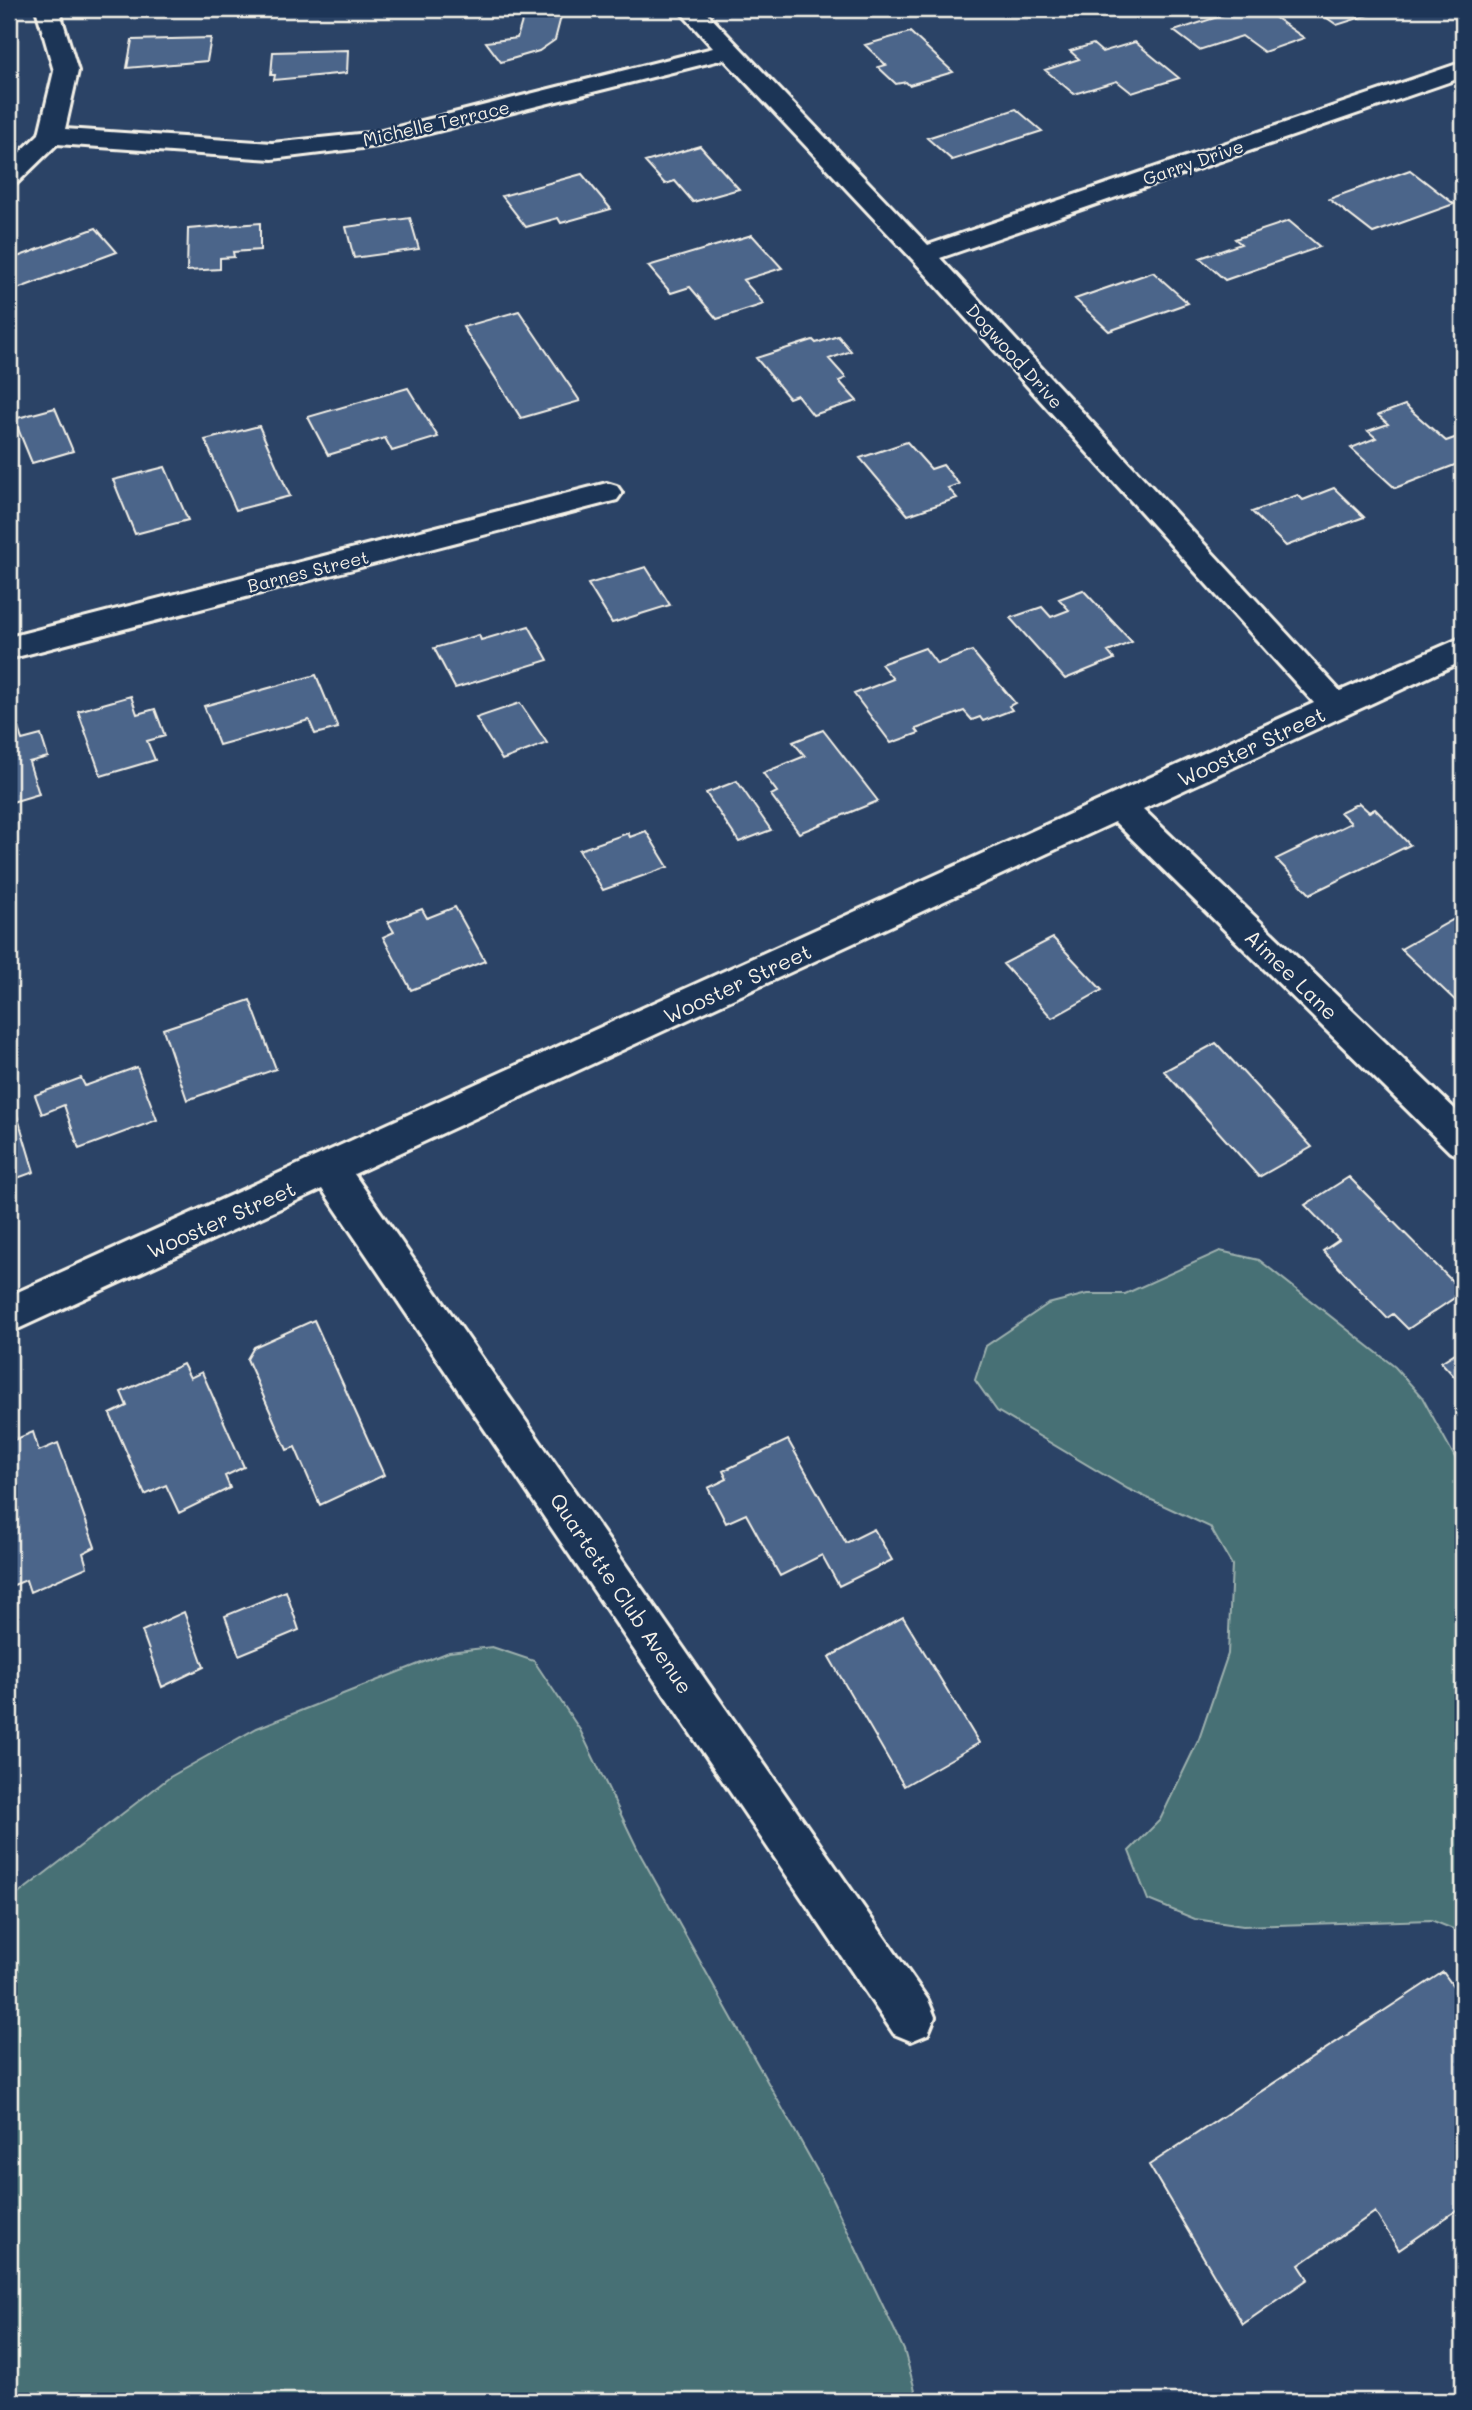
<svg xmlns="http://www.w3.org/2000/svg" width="1472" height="2410" viewBox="0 0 1472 2410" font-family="Mali,sans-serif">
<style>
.green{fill:#466f74;stroke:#9db0ae;stroke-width:2}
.building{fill:#4c658a;stroke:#f4f1e8;stroke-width:2}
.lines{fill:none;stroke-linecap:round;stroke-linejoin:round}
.minor-casing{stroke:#f4f1e8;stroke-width:6}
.minor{fill:#1d3557;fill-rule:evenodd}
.labels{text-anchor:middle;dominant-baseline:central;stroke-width:5;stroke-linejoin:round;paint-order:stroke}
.far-street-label{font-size:18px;fill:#f4f1e8;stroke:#1d3557}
.street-label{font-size:21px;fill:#f4f1e8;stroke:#1d3557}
</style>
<rect width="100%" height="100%" fill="#2b4366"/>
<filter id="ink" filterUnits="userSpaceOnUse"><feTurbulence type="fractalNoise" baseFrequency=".0143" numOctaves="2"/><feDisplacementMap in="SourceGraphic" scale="14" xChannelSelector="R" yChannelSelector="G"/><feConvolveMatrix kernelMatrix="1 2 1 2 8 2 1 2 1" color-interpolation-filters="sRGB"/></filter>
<g filter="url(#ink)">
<path class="green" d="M1220,1251l39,9 136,107 27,30 41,75v461l-32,-13 -188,6 -48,-7 -47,-19 -19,-49 31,-31 39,-81 29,-85 4,-89 -22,-38 -82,-38 -131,-78 -22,-31 11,-34 62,-42 39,-10h38z
M492,1647l42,14 46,69 60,124 188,336 76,160 14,51h-909v-500l161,-124 87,-49 192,-76z"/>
<path class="building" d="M563,9l-8,31 -16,11 -38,11 -15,-20 31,-4 8,-27z
M1242,9h21l41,29 -40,14 -22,-16 -43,14 -25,-19z
M1314,9h73l-50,16z
M910,32l43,40 -44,13 -3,-3 -10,2 -18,-17 8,-2 -21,-20z
M211,38l-4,23 -80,7 5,-28z
M1135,42l44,36 -47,15 -15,-12 -43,13 -29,-24 34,-11 -9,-8 23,-7 9,8z
M348,50l-1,23 -73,7 1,-5h-4l2,-23z
M1016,109l26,22 -90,29 -25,-22z
M700,146l39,43 -46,13 -18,-21 -10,3 -20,-22z
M1410,170l44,34 -81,29 -44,-34z
M582,174l29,35 -50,14 -3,-5 -32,9 -24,-31z
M410,218l9,31 -65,9 -8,-31z
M1289,221l31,26 -95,33 -25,-22 41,-14 -6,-5z
M260,223v27l-27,2 1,5 -14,1v11l-33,2 1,-42z
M96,228l21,24 -108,40v-32z
M752,235l30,33 -39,12 21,24 -47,15 -27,-32 -19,6 -23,-27z
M1153,272l35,31 -79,28 -34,-32z
M519,311l61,90 -59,17 -58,-91z
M838,336l13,15 -22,8 17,19 -7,3 18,20 -44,14 -16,-20 -8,3 -33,-40 57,-18 3,3z
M408,388l30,49 -46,14 -7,-13 -57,17 -20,-38z
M1405,405l41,36 17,-6v31l-3,-3 -65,25 -44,-40 25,-10 -8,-7 20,-7 -10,-9z
M55,408l18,43 -41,12 -18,-44z
M259,426l31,70 -54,14 -31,-70z
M907,442l24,27 12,-4 16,19 -11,4 9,10 -49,17 -48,-57z
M165,467l23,53 -53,14 -22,-54z
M1334,488l30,29 -78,29 -34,-34 46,-17 5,5z
M646,567l24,38 -58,18 -24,-39z
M1083,590l49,52 -24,10 6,7 -49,20 -55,-61 32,-11 9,10 18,-7 -10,-11z
M529,626l19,34 -93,28 -21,-40 45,-13 2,5z
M925,648l12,16 35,-13 43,52 -6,3 3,4 -29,11 -3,-4 -8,3 -8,-9 -48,18 3,4 -28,10 -37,-49 39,-15 -12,-15z
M316,675l22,53 -23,6 -6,-14 -90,25 -15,-39z
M131,696l6,18 18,-5 10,27 -18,5 8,19 -54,16 -23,-65z
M520,703l27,40 -45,17 -26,-42z
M18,728l4,12 19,-5 7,22 -19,5 10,32 -30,9v-72z
M823,730l55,71 -79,32 -28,-38 6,-3 -14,-19 42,-17 -12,-14z
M737,781l34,49 -32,12 -33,-49z
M1359,803l10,9 6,-3 35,36 -100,49 -34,-35 75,-36 -11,-11z
M646,831l22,36 -65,23 -24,-40 49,-17 2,4z
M455,907l30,54 -74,29 -28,-53 11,-5 -6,-10 34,-13 5,9z
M1456,918l7,6v84l-62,-59z
M1053,938l49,52 -50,28 -49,-54z
M250,1000l26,69 -89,31 -24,-71z
M1216,1043l96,104 -53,30 -95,-106z
M137,1067l20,53 -78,29 -15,-44 -22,9 -7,-19 46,-17 4,8z
M9,1088l25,84 -25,9z
M1349,1177l114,115 -55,37 -15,-15 -6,4 -64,-67 16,-11 -34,-35z
M314,1320l70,155 -64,30 -25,-58 -8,3 -40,-91 7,-12z
M1463,1348v38l-22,-24z
M183,1364l7,14 12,-6 42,95 -19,9 5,12 -51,25 -13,-28 -21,10 -35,-81 17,-8 -6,-14z
M33,1432l6,19 19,-8 37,104 -12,6 4,14 -57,25 -4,-12 -17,7v-145z
M788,1440l58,103 28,-14 18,31 -53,26 -17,-31 -42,21 -34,-62 -20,9 -18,-35 19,-9 -4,-8z
M286,1591l13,39 -60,25 -14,-39z
M184,1612l20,55 -42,20 -20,-56z
M903,1617l76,126 -75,43 -75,-129z
M1443,1972l20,28v206l-64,44 -24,-38 -76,53 9,14 -65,45 -94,-159z"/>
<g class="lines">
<defs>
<path id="minor" d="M36,9h23l19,62 -13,58 207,14 106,-11 335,-84 -35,-39h25l225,236 535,-183v15l-523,181 400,433 123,-54v24l-320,148 320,308v40l-13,-5 -335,-330 -761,352 574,826 7,17 -7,17 -17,7 -17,-7 -572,-845 -313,144v-37l1305,-593 -400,-442 -190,-202 -346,87 -106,13 -215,-15 -39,38 -9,3v-22l30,-29 15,-63z
M607,483l10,3 5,7 -5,7 -608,159v-22z"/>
</defs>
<use href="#minor" class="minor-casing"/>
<use href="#minor" class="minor"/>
</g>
</g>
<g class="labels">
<g class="far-street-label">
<text transform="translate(436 123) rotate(-13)">Michelle Terrace</text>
<text transform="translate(1193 162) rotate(-19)">Garry Drive</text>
<text transform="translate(1015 356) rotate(48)">Dogwood Drive</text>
<text transform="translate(308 571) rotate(-14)">Barnes Street</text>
</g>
<g class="street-label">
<text transform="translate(1251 746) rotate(-25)">Wooster Street</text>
<text transform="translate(1292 974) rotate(44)">Aimee Lane</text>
<text transform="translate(737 983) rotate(-25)">Wooster Street</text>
<text transform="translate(221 1219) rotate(-24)">Wooster Street</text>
<text transform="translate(622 1593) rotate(56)">Quartette Club Avenue</text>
</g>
</g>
<rect width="1472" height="2410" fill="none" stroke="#1d3557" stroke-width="35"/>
<rect x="18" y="18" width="1437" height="2375" fill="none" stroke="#f4f1e8" stroke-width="2.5" filter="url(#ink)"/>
</svg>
